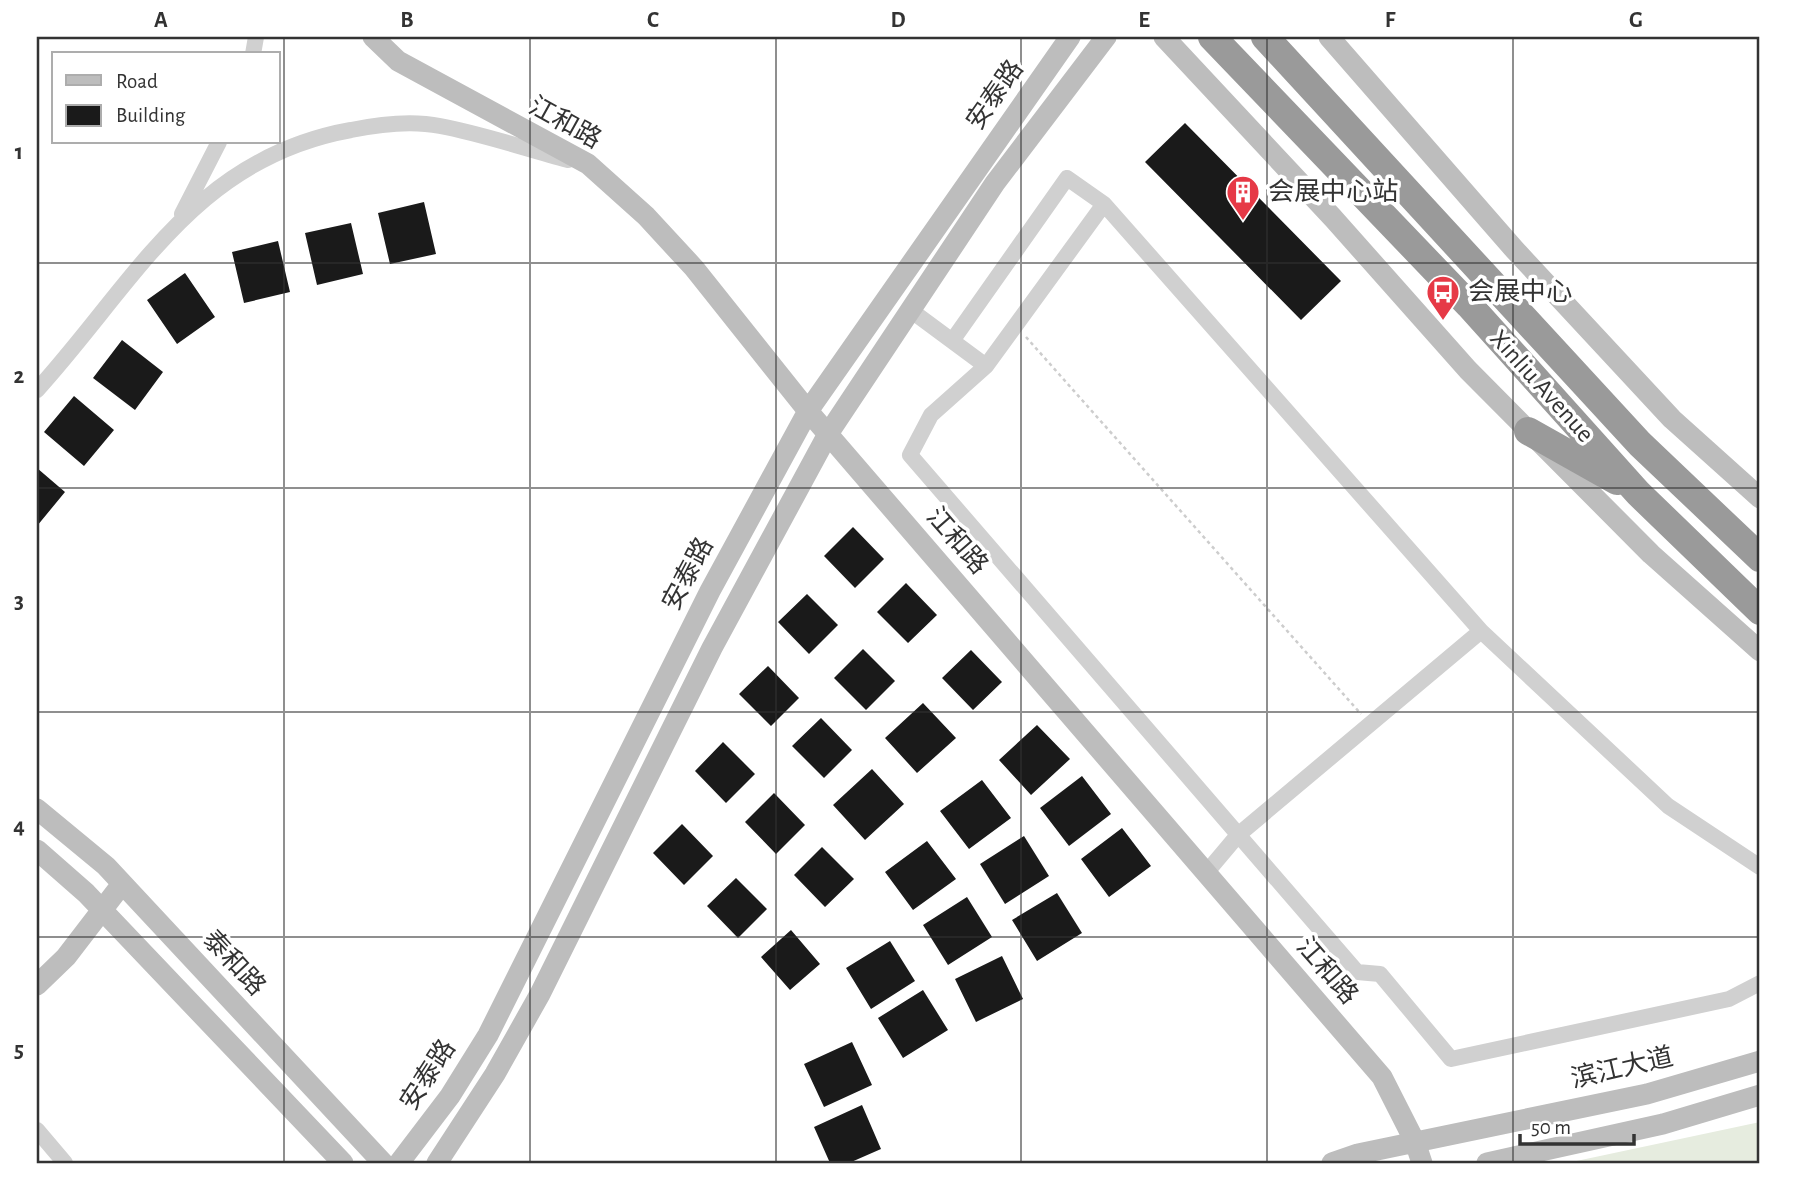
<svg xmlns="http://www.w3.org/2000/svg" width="1797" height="1200" viewBox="0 0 1797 1200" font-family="'Alegreya Sans','Noto Sans SC',sans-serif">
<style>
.green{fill:#e6ecdf}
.building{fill:#1a1a1a}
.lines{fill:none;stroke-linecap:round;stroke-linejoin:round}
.path{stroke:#cdcdcd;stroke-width:2.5;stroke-dasharray:3.5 3.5;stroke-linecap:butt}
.street{stroke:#d0d0d0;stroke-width:16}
.secondary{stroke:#bdbdbd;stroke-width:21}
.highway{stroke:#9a9a9a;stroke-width:28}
.grid{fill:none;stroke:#333;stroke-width:2;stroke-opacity:0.55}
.labels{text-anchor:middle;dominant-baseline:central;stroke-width:7;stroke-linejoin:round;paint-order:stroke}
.street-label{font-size:26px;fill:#333;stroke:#fff}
.poi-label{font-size:26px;fill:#333;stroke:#fff;text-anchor:start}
.neatline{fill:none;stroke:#333;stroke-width:2.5}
.grid-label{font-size:23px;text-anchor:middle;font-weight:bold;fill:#333}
</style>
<rect width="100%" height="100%" fill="#fff"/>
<path class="green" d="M1760,1122v41h-193z"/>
<path class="building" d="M1185,123l156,158 -40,39 -156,-158z
M424,202l12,52 -46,10 -12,-51z
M351,223l12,51 -46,11 -12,-52z
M278,241l12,51 -46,11 -12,-51z
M185,273l30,44 -38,27 -30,-44z
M122,340l41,32 -28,38 -42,-32z
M74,396l40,34 -30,36 -40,-34z
M37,468l28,24 -28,34z
M853,527l31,32 -29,29 -31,-32z
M906,583l31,32 -29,28 -31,-31z
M807,594l31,31 -29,29 -31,-32z
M863,649l32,32 -29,29 -32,-32z
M971,650l31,32 -29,28 -31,-32z
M768,666l31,32 -28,28 -32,-32z
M923,703l33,35 -39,35 -32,-35z
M821,718l31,32 -28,28 -32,-32z
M1037,725l33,34 -39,36 -32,-35z
M723,742l32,32 -29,29 -31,-32z
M872,769l32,35 -39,36 -32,-35z
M1082,776l29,38 -42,32 -29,-38z
M982,780l29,38 -42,31 -29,-38z
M774,793l31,32 -29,29 -31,-32z
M682,824l31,32 -29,29 -31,-32z
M1122,828l29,38 -42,31 -28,-38z
M1024,836l25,40 -44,28 -25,-40z
M927,841l29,38 -43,31 -28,-38z
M822,847l32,32 -29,28 -31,-32z
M736,878l31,31 -29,29 -31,-32z
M1057,893l25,40 -45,28 -25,-41z
M967,897l25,40 -44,28 -25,-40z
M791,930l29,34 -30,26 -29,-33z
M890,941l25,40 -44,28 -25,-41z
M1002,956l21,43 -47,23 -21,-43z
M923,990l25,40 -45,28 -25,-40z
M852,1042l20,43 -48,22 -20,-43z
M862,1105l19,44 -32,14h-19l-16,-36z"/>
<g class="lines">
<path class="path" d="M1026,337l335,377"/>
<path class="street" d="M253,54l3,-17
M182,214l37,-72
M909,309l77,57 118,-162
M952,341l115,-163 37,26 377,427 187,175 92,61
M986,366l-55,49 -21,40 447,517 23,2 71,85 278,-60 31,-16
M37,390c98,-108 157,-232 314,-260 29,-6 60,-10 89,-4 43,8 86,23 128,34
M1206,873l32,-38 243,-204
M37,1130l28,33"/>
<path class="secondary" d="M373,37l25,24 190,103 58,52 48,52 114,143 574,666 33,65 7,21
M1164,37l169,181 135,152 183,184 109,97
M1329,37l185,212 158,170 88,79
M37,809l69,57 277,297
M37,850l49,43 257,270
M37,985l29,-28 56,-73
M399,1163l51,-67 38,-61 222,-444 98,-180 262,-374
M437,1163l58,-89 45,-80 172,-346 116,-214 167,-251 111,-146
M1332,1163l26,-9 289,-60 113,-33
M1487,1163l176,-39 97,-29"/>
<path class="highway" d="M1212,37l257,268 169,188 122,118
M1265,37l375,407 120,114
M1528,431l89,50"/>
</g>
<path class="grid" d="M284,37v1126M530,37v1126M776,37v1126M1021,37v1126M1267,37v1126M1513,37v1126M37,263h1723M37,488h1723M37,712h1723M37,937h1723"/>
<defs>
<symbol id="building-pin" viewBox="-11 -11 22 30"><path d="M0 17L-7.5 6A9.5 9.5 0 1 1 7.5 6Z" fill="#e63946" stroke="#fff"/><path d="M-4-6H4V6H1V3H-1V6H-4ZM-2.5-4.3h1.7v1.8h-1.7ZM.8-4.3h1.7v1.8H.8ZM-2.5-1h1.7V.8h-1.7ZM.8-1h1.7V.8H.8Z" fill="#fff"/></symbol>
<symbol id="bus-pin" viewBox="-11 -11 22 30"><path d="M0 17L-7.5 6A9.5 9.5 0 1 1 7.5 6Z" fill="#e63946" stroke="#fff"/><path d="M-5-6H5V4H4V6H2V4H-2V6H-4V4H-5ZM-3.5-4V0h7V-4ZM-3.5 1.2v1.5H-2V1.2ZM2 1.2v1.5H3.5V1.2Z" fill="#fff"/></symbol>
</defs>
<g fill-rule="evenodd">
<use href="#building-pin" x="1224" y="173" width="38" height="52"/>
<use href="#bus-pin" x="1424" y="273" width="38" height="52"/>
</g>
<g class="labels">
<g class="street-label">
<text transform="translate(995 95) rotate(-55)">安泰路</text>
<text transform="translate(565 123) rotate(29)">江和路</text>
<text transform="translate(1542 386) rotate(48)">Xinliu Avenue</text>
<text transform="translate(957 541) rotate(49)">江和路</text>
<text transform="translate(688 574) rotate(-62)">安泰路</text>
<text transform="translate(234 963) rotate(47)">泰和路</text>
<text transform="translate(1327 971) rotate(49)">江和路</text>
<text transform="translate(1622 1068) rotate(-13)">滨江大道</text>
<text transform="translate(428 1075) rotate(-57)">安泰路</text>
</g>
<g class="poi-label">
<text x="1268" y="192">会展中心站</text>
<text x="1468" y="292">会展中心</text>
</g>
</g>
<rect width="1797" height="1200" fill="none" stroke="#ffffff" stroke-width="77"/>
<rect x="52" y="52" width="228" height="91" fill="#ffffff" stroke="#adadad" stroke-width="2"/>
<rect x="66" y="75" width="35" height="10" fill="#bdbdbd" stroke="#adadad" stroke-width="2"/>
<text x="116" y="88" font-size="21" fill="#333333">Road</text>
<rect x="66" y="105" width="35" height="21" fill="#1a1a1a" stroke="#adadad" stroke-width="2"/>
<text x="116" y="122" font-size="21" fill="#333333">Building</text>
<path d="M1520 1134v10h114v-10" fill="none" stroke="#333333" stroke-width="3.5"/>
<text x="1531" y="1134" font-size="21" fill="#333333" stroke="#ffffff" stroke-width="5" paint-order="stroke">50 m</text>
<rect x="38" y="38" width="1720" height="1124" class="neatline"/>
<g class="grid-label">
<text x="161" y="27">A</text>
<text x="407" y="27">B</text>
<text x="653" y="27">C</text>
<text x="898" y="27">D</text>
<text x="1144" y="27">E</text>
<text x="1390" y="27">F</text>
<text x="1636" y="27">G</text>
<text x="19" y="159">1</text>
<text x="19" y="383">2</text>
<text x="19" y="608">3</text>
<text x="19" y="833">4</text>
<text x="19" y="1057">5</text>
</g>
</svg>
